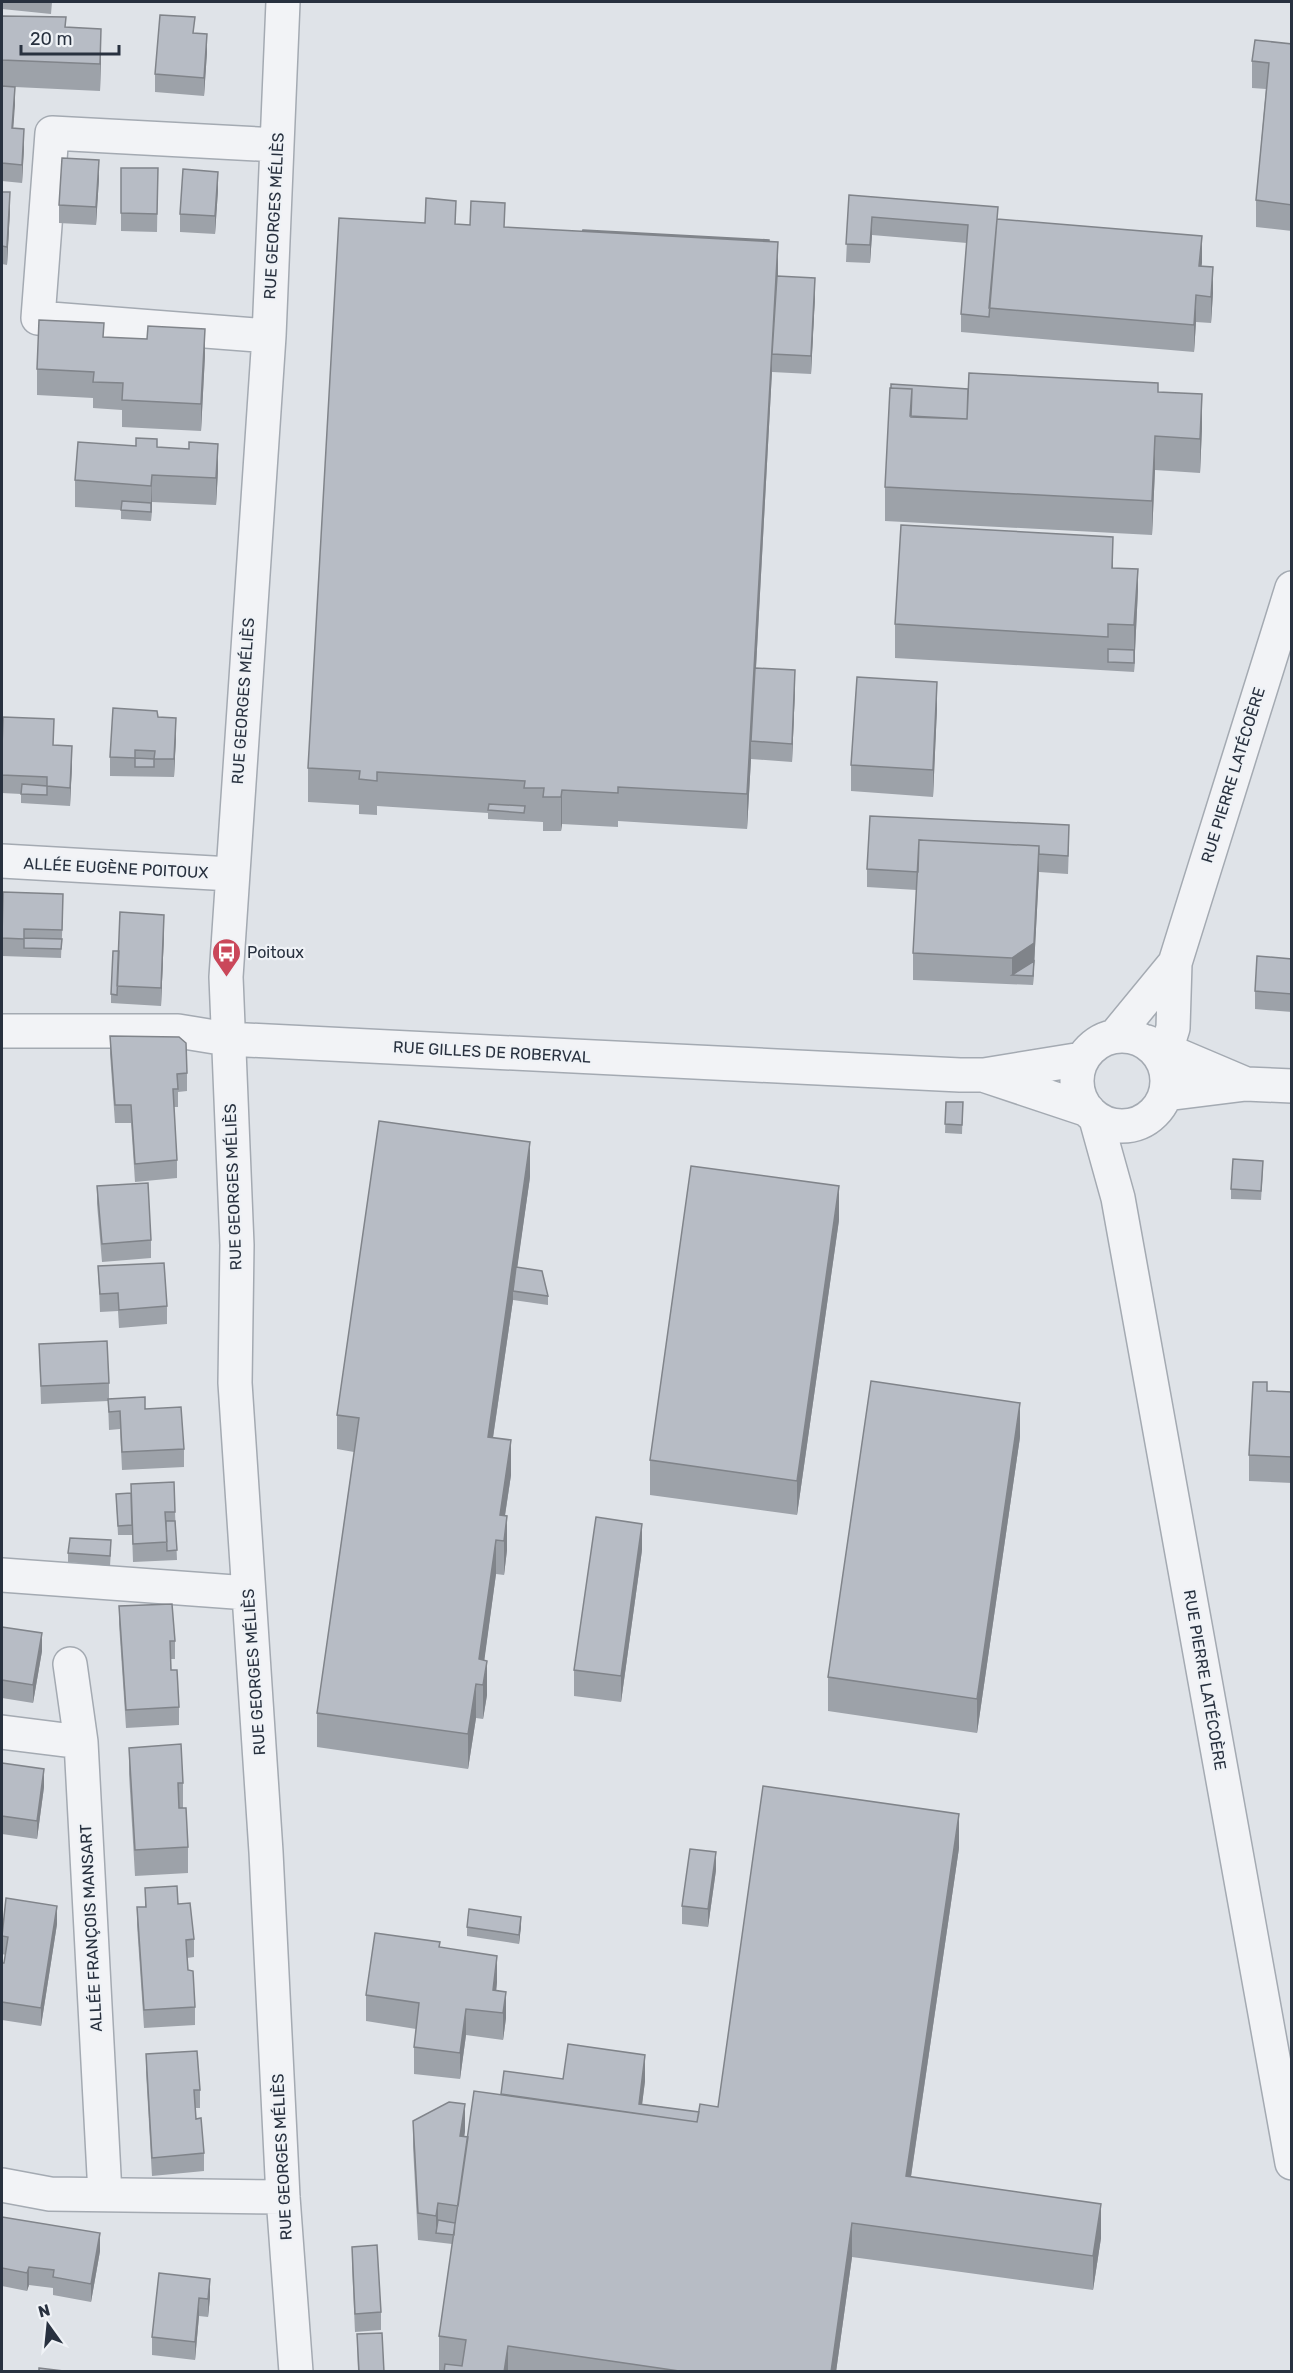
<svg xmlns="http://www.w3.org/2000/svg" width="1293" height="2373" viewBox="0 0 1293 2373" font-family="Rubik,sans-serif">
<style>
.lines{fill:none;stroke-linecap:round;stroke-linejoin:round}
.minor-casing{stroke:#a4aab2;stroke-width:36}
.minor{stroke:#f2f3f6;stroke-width:33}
.wall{fill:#9da2a9}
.shaded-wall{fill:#80848a}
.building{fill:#b7bcc5;stroke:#80848a;stroke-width:1.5}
.labels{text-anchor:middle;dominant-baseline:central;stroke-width:4.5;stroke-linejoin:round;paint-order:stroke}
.street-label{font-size:16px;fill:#28313f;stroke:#eff2f6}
.poi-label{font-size:16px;fill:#28313f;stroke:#eff2f6;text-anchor:start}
</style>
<rect width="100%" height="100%" fill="#dfe3e8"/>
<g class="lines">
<defs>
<path id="minor" d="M283,2l-14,334 -43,641 11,268 -2,138 31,469 17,345 13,175
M269,336l-231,-18 14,-185 225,12
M2,861l229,13
M2,1031h176l49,8 733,36h24l98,-16
M1077 1081a45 45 0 1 1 90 0a45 45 0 1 1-90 0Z
M1115,1036l60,-73
M1147,1042l99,42
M1163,1060l10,-32 2,-65 117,-375
M986,1076l102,34
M1166,1094l80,-10 46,2
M1096,1119l22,79 174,965
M2,1575l246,18
M70,1664l11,78
M2,1732l79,10 24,452
M2,2185l48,9 233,3"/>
</defs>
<use href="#minor" class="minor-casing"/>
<use href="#minor" class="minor"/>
</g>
<path class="wall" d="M2,2h50l-1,12 -49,-5z
M2,16l64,11 35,28 -1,36 -85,-4 -2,41 11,19 -2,36 -20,-2z
M195,33l12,19 -3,44 -49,-4v-18z
M1292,44v187l-36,-4v-27l10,-111 -14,-1v-27z
M121,168h37l-1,64 -36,-1z
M99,178l-3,47 -37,-2v-18z
M218,190l-3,44 -35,-2v-18z
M2,192l8,18 -3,55 -5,-1z
M849,195l149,24 203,47 12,27 -2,30 -15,-1 -2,30 -233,-20v-18l6,-71 -95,-8 -2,28 -24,-1z
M456,224l49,3 273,49 37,20 -4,78 -39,-2v-1l-16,297 39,20 -3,74 -41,-3 -4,70 -129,-8v6l-56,-3 -1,7h-18v-9l-55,-3v-6l-111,-7v9l-18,-1v-9l-51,-3v-34z
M104,337l43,2 58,16 -4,76 -79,-4v-17l-29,-2v-10l-56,-3v-26z
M968,389l190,3 44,36 -2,45 -45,-3 -3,65 -267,-14v-34z
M136,446l21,1 61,24 -2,34 -64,-3 -1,19 -30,-2v-9l-46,-3v-27z
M1113,568l25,11v10l-4,83 -239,-14v-34z
M937,708l-4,89 -82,-6v-26z
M158,717l18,19 -2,41 -64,-1v-19z
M53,745l19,19 -2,42 -49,-3v-9l-19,-1v-44z
M1069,843l-1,31 -29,-2 -6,113 -120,-5v-27l4,-63 -50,-3v-18z
M63,912l-2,46 -59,-2v-31z
M164,933l-3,73 -50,-3v-9l8,-43z
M1292,959v53l-37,-3v-18z
M110,1036l77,37v18l-9,1v15h-4l3,53v18l-42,4 -4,-59h-16l-5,-69z
M946,1102h17l-1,32 -17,-1z
M1263,1170l-2,30 -30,-1v-10z
M530,1177l-13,90 31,29v9l-35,-5 -20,138 18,37 -6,41 2,34 -3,25 -8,-1 -12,86 3,35 -4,24 -7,-1 -8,51 -151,-22v-34l37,-261 -17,-3v-34z
M97,1186l54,54v18l-49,4 -5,-58z
M839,1220l-42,295 -147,-20v-35z
M98,1266l69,40v18l-48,4 -1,-17 -18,1z
M39,1344l70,39v16l36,10 39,40v18l-62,3 -2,-41 -11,1 -1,-29 -67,3z
M1267,1391l25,1v91l-43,-2v-26z
M1020,1437l-43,296 -149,-22v-34z
M116,1494l59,18 2,48 -44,2 -1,-29v2h-14z
M111,1550l-1,16 -42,-4v-9z
M642,1550l-21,152 -47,-6v-26z
M119,1606l56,35v18h-4v11l8,37v18l-53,3 -7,-104z
M2,1627l40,24 -9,52 -31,-5z
M129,1748l54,35v25l5,39v26l-53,3 -6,-102z
M2,1763l42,24 -7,52 -35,-5z
M959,1848l-48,329 190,61 -8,52 -241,-33 -16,115h-392l-5,-2v-34l13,-92 -34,-4 -5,-93v-26l52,10 -1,6h4l33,-43 62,-15 82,2 -3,23 57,8 19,-5z
M716,1870l-8,57 -26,-3v-18z
M145,1888l33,16 16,35v18l-7,1 1,12 7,37v18l-51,3 -7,-103v-18h8z
M57,1924l-16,102 -39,-6v-57h2l2,-8 -4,-1v-21z
M521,1926l-2,18 -52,-8v-9z
M440,1948l57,34 -1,9 10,27 -3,22 -37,-5 -6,44 -46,-5v-27l2,-18 -50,-8v-26z
M146,2054l54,36v18h-5l1,11 8,34v18l-52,5 -6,-104z
M2,2217l98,34 -9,51 -38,-7v-7l-24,-3 -2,6 -25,-5z
M352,2247l29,65v18l-26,2 -3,-67z
M159,2273l51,24 -2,20 -9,-1 -4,44 -43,-5v-18z
M357,2334l27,38h-26z"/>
<path class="shaded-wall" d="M101,29v26l-1,36v-27z
M207,34v18l-3,44v-18z
M15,87v18l-3,41v-18z
M24,129v18l-2,36v-18z
M99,160v18l-3,47v-18z
M218,172v18l-3,44v-18z
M10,192v18l-3,55v-18z
M872,217v18l-2,28v-18z
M1202,236v27l-3,29v-26z
M778,242v34l-6,78v17l-20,370h-1v18l-4,70v-35z
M1213,267v26l-2,30v-26z
M815,278v18l-4,78v-18z
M1196,295v27l-2,30v-27z
M205,329v26l-4,76v-27z
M1202,394v34l-2,45v-34z
M1155,436v34l-3,65v-34z
M218,444v27l-2,34v-27z
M152,475v27l-1,19v-18z
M1113,537v34l-1,-3z
M1138,569v25v-15v10l-4,83v-47z
M795,670v18l-3,74v-18z
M937,682v26l-4,89v-27z
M176,718v18l-2,41v-18z
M72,746v18l-2,42v-18z
M562,790v34l-1,7v-34z
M1039,846v27l-6,112v-15l-21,5v-17z
M164,915v18l-3,73v-18z
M530,1142v35l-16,114h-1v9l-25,171v-34z
M839,1186v34l-42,295v-34z
M1020,1403v34l-43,296v-34z
M511,1440v35l-10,66 -1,-26z
M507,1516v34l-3,25v-34z
M642,1524v26l-21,152v-26z
M496,1540v34l-15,111 -2,-26z
M42,1633v18l-9,52v-18z
M487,1661v34l-4,24v-34z
M476,1684v34l-8,51v-35z
M44,1769v18l-7,52v-18z
M959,1814v34l-53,362v-34z
M716,1852v18l-8,57v-18z
M57,1906v18l-16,102v-18z
M521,1917v9l-2,18v-9z
M497,1956v26l-3,30 -1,-22z
M506,1992v26l-3,22v-27z
M466,2009v26l-6,44v-26z
M645,2055v26l-5,40 -1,-17z
M465,2104v27l-5,32v-27z
M438,2203v26l-2,4v-17z
M1101,2204v34l-8,52v-34z
M852,2223v34l-16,115h-5z
M100,2233v18l-9,51v-18z
M29,2267v18l-2,6v-18z
M210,2279v18l-2,20v-18z
M199,2298v18l-4,44v-18z
M508,2346v26h-4z"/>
<path class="building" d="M160,15l35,2 -2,16 14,1 -3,44 -49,-4z
M2,16l64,1 -1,10 36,2 -1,35 -98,-4z
M1255,40l37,4v161l-36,-5 13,-137 -17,-2z
M2,86l13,1 -3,41 12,1 -2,36 -20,-2z
M62,158l37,2 -3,47 -37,-2z
M121,168h37l-1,46 -36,-1z
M183,169l35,3 -3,44 -35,-2z
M2,192h8l-3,55 -5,-1z
M849,195l149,12 -1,12 -8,98 -28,-3 7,-89 -96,-8 -2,28 -24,-1z
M426,198l30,3 -1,23 15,1 1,-24 34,2 -1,24 274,15 -31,552 -129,-7v6l-56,-3 -1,7h-18l1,-9h-20l1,-7 -148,-9v9l-18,-2 1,-8 -52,-3 31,-550 86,5z
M997,219l205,17 -3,30 14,1 -2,30 -15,-2 -2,30 -205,-17z
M583,230l186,10v1l-186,-10z
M777,276l38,2 -4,78 -39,-2z
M39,320l65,3 -1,14 44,2 1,-13 57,3 -4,75 -79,-4 1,-17 -30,-1 1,-10 -57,-3z
M969,373l189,10v9l44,2 -2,45 -45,-3 -3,65 -267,-14 5,-99 22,1 -2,27 57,3z
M891,384l77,5 -1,30 -56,-2 1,-28 -21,-1z
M136,438l21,1v8l32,2v-7l29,2 -2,34 -64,-3 -1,11 -76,-6 3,-38 58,4z
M122,501l29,2v9l-30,-2z
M901,525l212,12 -1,31 26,1 -4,56 -26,-1v13l-213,-13z
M1108,649l26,1v13l-26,-1z
M755,668l40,2 -3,74 -41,-3z
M857,677l80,5 -4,88 -82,-5z
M113,708l44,3 1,6 18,1 -2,41h-20l1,-8 -20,-1v8l-25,-1z
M3,717l51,2 -1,26 19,1 -2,42 -23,-2v-9l-45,-2v-26z
M135,758l19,1v8h-19z
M22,784l25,2v9l-26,-1z
M489,804l36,2 -1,7 -36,-3z
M870,816l199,9 -1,31 -29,-2v-8l-120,-6 -1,32 -51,-3z
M919,840l120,6 -5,97 -22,15 -99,-5z
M3,892l60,2 -1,36 -38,-1v10l-22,-1z
M120,912l44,3 -3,73 -44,-2z
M24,938l38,1 -1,10 -37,-1z
M113,951h6l-2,44 -6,-1z
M1257,956l35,3v35l-37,-3z
M1034,961l-1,15 -21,-1z
M110,1036l69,1 7,6 1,30 -10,1 1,15h-5l4,71 -42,4 -4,-59h-16z
M946,1102h17l-1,23 -17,-1z
M379,1121l151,21 -42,295 23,3 -11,75 7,1 -3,25 -8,-1 -17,119 8,2 -4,24 -7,-1 -8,50 -151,-21 42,-295 -22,-3z
M1233,1159l30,2 -2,30 -30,-2z
M691,1166l148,20 -42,295 -147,-21z
M148,1183l3,57 -49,4 -5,-58z
M164,1263l3,43 -48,4 -1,-17 -18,1 -2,-28z
M516,1267l26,4 6,25 -35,-5z
M107,1341l2,42 -68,3 -2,-42z
M871,1381l149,22 -43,296 -149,-22z
M1253,1382h14v9l25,1v65l-43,-2z
M145,1397v12l36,-2 3,42 -62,3 -2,-41 -11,1 -1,-13z
M174,1482l1,30h-10l2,30 -34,2 -2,-60z
M131,1493l1,32 -14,1 -2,-32z
M596,1517l46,7 -21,152 -47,-6z
M166,1521h9l2,29 -10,1z
M70,1538l41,2 -1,16 -42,-3z
M172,1604l3,37h-5l1,29h6l2,37 -53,3 -7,-104z
M2,1627l40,6 -9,52 -31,-5z
M181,1744l2,39h-5l1,25h7l2,39 -53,3 -6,-102z
M2,1763l42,6 -7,52 -35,-5z
M763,1786l196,28 -53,362 195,28 -8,52 -241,-33 -21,149h-145l-178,-26 -4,26h-60l1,-8 17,2 4,-26 -27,-4 35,-245 223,31 3,-18 18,3z
M690,1849l26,3 -8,57 -26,-3z
M177,1886l1,18 12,-1 4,36 -8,1 1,16 1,14 5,1 2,36 -51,3 -7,-103h9l-1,-19z
M6,1898l51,8 -16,102 -39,-6v-39h2l4,-26 -6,-1z
M469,1909l52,8 -2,18 -52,-8z
M375,1933l65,9 -1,5 58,9 -4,34 13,2 -3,21 -37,-4 -6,44 -46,-6 5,-44 -53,-8z
M568,2044l77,11 -6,49 60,8 -2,10 -196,-28 3,-23 59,8z
M197,2051l3,39h-6l2,29 5,-1 3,35 -52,5 -6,-104z
M449,2102l16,2 -5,32 8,1 -10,69 -20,-3 -2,13 -18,-3 -5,-92z
M2,2217l98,16 -9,51 -38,-7 1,-7 -25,-3 -2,6 -25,-5z
M438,2220l17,3 -1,12 -18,-2z
M377,2245l4,67 -26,2 -3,-67z
M159,2273l51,6 -2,20 -9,-1 -4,44 -43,-5z
M382,2333l2,39h-25l-2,-38z
M39,2368l33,4h-33z"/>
<defs>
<symbol id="bus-pin" viewBox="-11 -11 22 30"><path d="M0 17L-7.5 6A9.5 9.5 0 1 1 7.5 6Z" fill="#ca475a" stroke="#eff2f6"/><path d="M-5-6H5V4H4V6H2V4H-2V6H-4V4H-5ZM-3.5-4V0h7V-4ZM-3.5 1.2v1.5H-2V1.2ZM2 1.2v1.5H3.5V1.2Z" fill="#fff"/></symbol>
</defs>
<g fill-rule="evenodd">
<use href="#bus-pin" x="210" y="936" width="33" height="45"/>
</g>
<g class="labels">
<g class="street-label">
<text transform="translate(274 216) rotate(-87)">RUE GEORGES MÉLIÈS</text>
<text transform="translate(243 701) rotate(-86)">RUE GEORGES MÉLIÈS</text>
<text transform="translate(1233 775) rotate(-73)">RUE PIERRE LATÉCOÈRE</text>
<text transform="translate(116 868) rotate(3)">ALLÉE EUGÈNE POITOUX</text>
<text transform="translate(492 1052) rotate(3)">RUE GILLES DE ROBERVAL</text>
<text transform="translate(233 1187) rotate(-92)">RUE GEORGES MÉLIÈS</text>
<text transform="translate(254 1672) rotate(-94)">RUE GEORGES MÉLIÈS</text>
<text transform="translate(1205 1680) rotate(80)">RUE PIERRE LATÉCOÈRE</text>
<text transform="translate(91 1928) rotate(-93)">ALLÉE FRANÇOIS MANSART</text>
<text transform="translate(282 2157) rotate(-93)">RUE GEORGES MÉLIÈS</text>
</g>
<g class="poi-label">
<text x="247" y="952">Poitoux</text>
</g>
</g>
<rect width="1293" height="2373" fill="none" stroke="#28313f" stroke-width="6"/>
<g transform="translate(48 2325) rotate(345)" stroke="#eff2f6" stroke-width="4.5" paint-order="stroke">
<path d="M0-4.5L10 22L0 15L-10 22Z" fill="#28313f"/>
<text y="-9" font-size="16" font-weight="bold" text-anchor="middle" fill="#28313f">N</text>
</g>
<path d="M21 45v9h98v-9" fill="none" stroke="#28313f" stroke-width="3"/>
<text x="30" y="45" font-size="18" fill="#28313f" stroke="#eff2f6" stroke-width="4.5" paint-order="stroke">20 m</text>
</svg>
